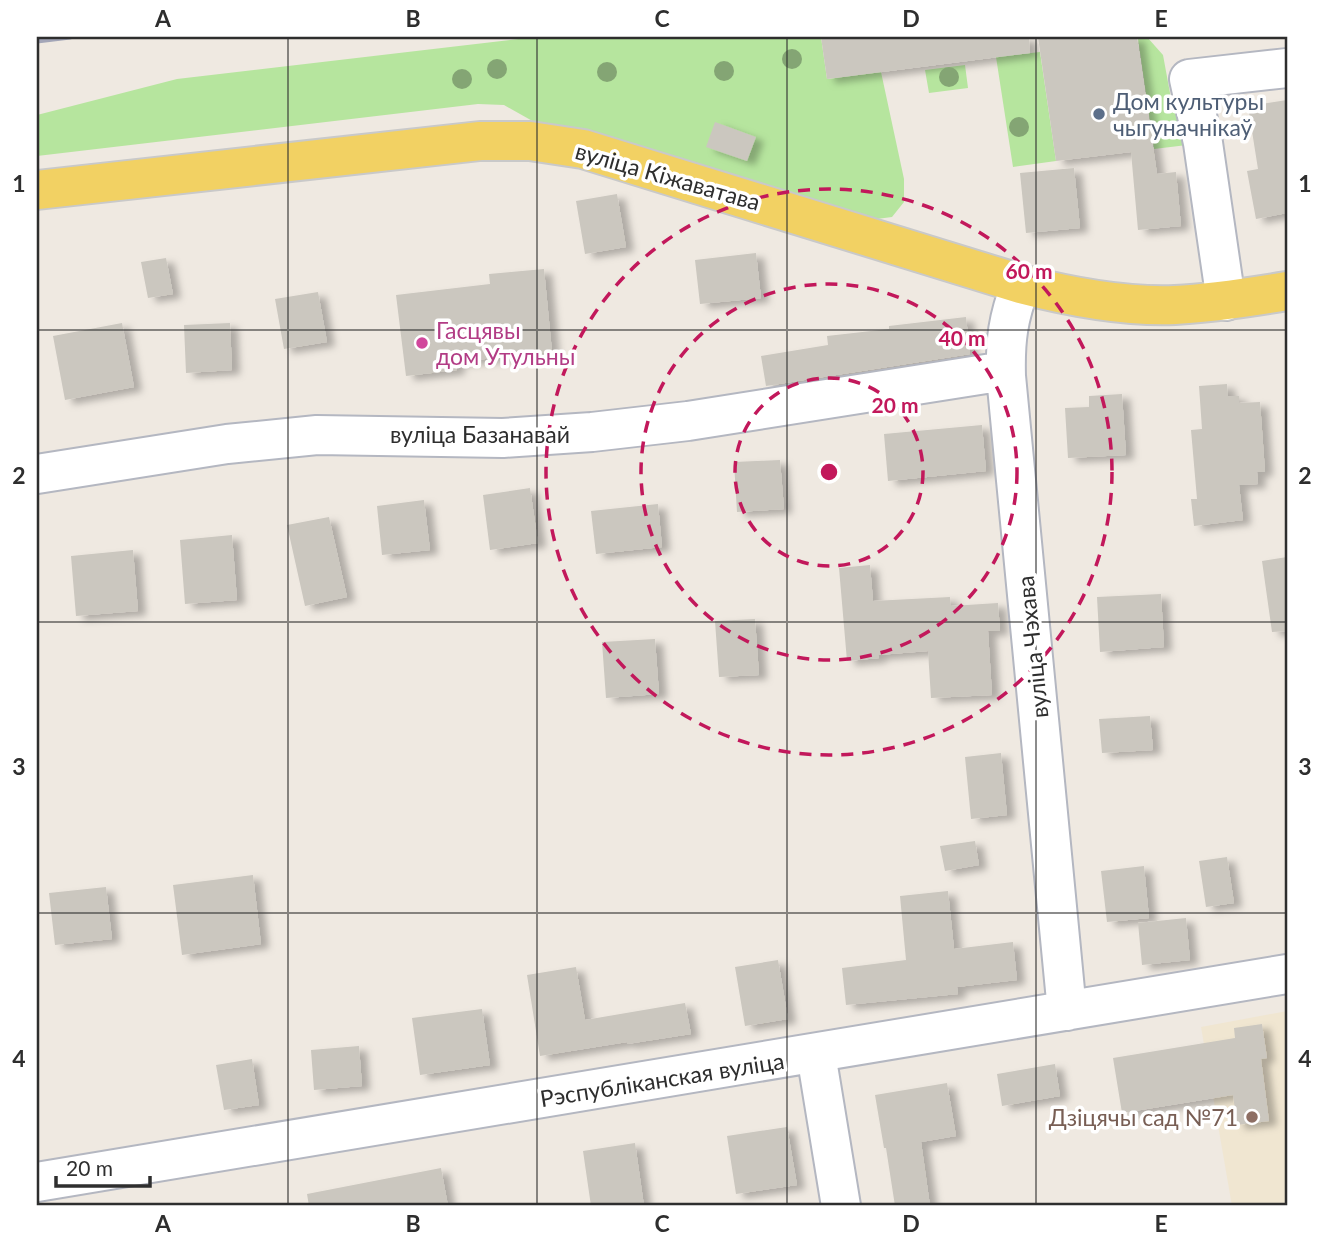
<svg xmlns="http://www.w3.org/2000/svg" width="1324" height="1243" viewBox="0 0 1324 1243" font-family="Lato,sans-serif">
<style>
.education{fill:#f0e6d1}
.green{fill:#b6e59e}
.building{fill:#cbc7bf;filter:url(#shadow)}
.lines{fill:none;stroke-linecap:round;stroke-linejoin:round}
.minor-casing{stroke:#b4b7c1;stroke-width:42}
.major-casing{stroke:#c9c9c9;stroke-width:42}
.minor{stroke:#fff;stroke-width:38}
.major{stroke:#f2d163;stroke-width:38}
.rail{stroke:#a3a6b8;stroke-width:5}
.tree{fill:#84a574}
.grid{fill:none;stroke:#2e2e2e;stroke-width:2;stroke-opacity:0.55}
.ring{fill:none;stroke:#c2185b;stroke-width:3.5;stroke-dasharray:12 9}
.service-dot{fill:#5c6f8a;stroke:#fff;stroke-width:2.5}
.hotel-dot{fill:#d1479c;stroke:#fff;stroke-width:2.5}
.education-dot{fill:#8d6e63;stroke:#fff;stroke-width:2.5}
.labels{text-anchor:middle;dominant-baseline:central;stroke-width:7;stroke-linejoin:round;paint-order:stroke}
.service-label{font-size:23px;fill:#4e5e75;stroke:#fff;text-anchor:start}
.street-label{font-size:23px;fill:#2e2e2e;stroke:#fff}
.hotel-label{font-size:23px;fill:#b23c85;stroke:#fff;text-anchor:start}
.education-label{font-size:23px;fill:#785e54;stroke:#fff;text-anchor:end}
.centre{fill:#c2185b;stroke:#fff;stroke-width:3.5}
.ring-label{font-size:21px;text-anchor:middle;font-weight:bold;fill:#c2185b;stroke:#fff;stroke-width:7;stroke-linejoin:round;paint-order:stroke}
.neatline{fill:none;stroke:#2e2e2e;stroke-width:2.5}
.grid-label{font-size:23px;text-anchor:middle;font-weight:bold;fill:#2e2e2e}
</style>
<defs>
<filter id="shadow"><feDropShadow dx="8" dy="4.5" stdDeviation="3.5" flood-color="#0004"/></filter>
</defs>
<rect width="100%" height="100%" fill="#efe9e1"/>
<path class="education" d="M1287,1011v195h-55l-31,-179z"/>
<path class="green" d="M535,37h286l6,42 54,-7 23,107v23l-12,15 -23,3 -333,-97 -32,-18 -26,-1 -441,52v-41l140,-36z
M1147,37l16,18 9,49 10,12 5,29 -33,4 -16,-110z
M1040,52l16,109 -43,6 -17,-110z
M965,65l3,23 -39,5 -4,-23z"/>
<path class="building" d="M821,37h208l1,16 -203,26z
M1038,37h99l20,137 19,-2 5,54 -43,4 -7,-78 -75,9z
M1287,100v113l-31,6 -9,-48 11,-2 -10,-63z
M715,122l41,15 -9,24 -41,-14z
M1074,168l6,60 -54,5 -6,-60z
M617,194l9,53 -41,7 -9,-53z
M756,253l5,45 -61,6 -5,-44z
M166,258l7,36 -25,4 -7,-36z
M544,269l8,83 -96,10 1,8 -51,6 -10,-81 94,-11 -1,-10z
M318,292l9,50 -43,7 -9,-50z
M966,317l4,37 -204,32 -5,-30 67,-11 -1,-9 62,-7v-3z
M122,323l12,64 -69,13 -12,-64z
M230,323l2,47 -46,3 -2,-48z
M1227,384l1,12h11v7l21,-1 5,70h-8l1,12 -19,1 4,35 -49,6 -3,-27h6l-6,-69 11,-1 -3,-43z
M1122,394l4,61 -58,3 -3,-50 24,-1v-11z
M982,425l4,46 -98,10 -4,-47z
M780,460l4,49 -47,3 -3,-50z
M530,488l8,55 -48,7 -7,-55z
M424,500l6,50 -48,5 -5,-49z
M658,504l4,43 -66,7 -5,-43z
M329,517l18,80 -42,9 -18,-81z
M232,535l5,65 -52,4 -5,-64z
M133,550l5,61 -62,5 -5,-60z
M1287,557v74l-15,1 -10,-71z
M870,565l3,36 77,-4 1,9 47,-3 2,28h-12l4,64 -61,3 -3,-47 -50,4 1,3 -32,3 -8,-93z
M1161,594l3,53 -64,5 -3,-55z
M755,619l4,56 -40,2 -4,-56z
M655,639l4,55 -53,4 -4,-56z
M1150,716l3,34 -51,3 -3,-34z
M1001,753l6,62 -36,4 -6,-62z
M975,841l4,24 -34,6 -5,-25z
M1227,857l7,46 -28,4 -7,-46z
M1144,866l5,52 -42,4 -6,-51z
M253,875l8,69 -79,11 -9,-70z
M106,887l6,52 -57,6 -6,-52z
M948,891l6,58 59,-7 4,38 -60,7 1,7 -112,11 -4,-37 64,-8 -6,-64z
M1186,918l4,42 -48,5 -4,-42z
M778,960l10,59 -43,7 -10,-59z
M576,967l9,53 100,-17 6,31 -64,10v-2l-87,14 -13,-81z
M482,1009l8,56 -70,10 -8,-57z
M1262,1024l5,34 -6,1 8,62 -32,4 -4,-30 -111,18 -9,-55 122,-20 -1,-10z
M359,1046l3,40 -48,4 -3,-40z
M252,1059l7,46 -35,5 -8,-45z
M1055,1064l5,32 -58,10 -5,-32z
M947,1083l9,53 -35,6 9,64h-35l-9,-58h-2l-9,-53z
M787,1127l10,58 -61,9 -9,-58z
M635,1143l9,63h-53l-8,-55z
M441,1168l7,38h-139l-2,-12z"/>
<g class="lines">
<defs>
<path id="minor" d="M1021,284c-13,34 -16,56 -15,92l61,635
M1226,301l-23,-158 -14,-64 98,-11
M37,474l190,-30 90,-9 186,3 89,-6 96,-11 304,-48 14,3
M816,1054l25,152
M37,1182l1250,-208"/>
<path id="major" d="M37,190l443,-49h50l53,8 438,135c50,13 102,23 154,21 38,-2 75,-8 112,-14"/>
</defs>
<use href="#minor" class="minor-casing"/>
<use href="#major" class="major-casing"/>
<use href="#minor" class="minor"/>
<use href="#major" class="major"/>
<path class="rail" d="M37,41l33,-4"/>
</g>
<g class="tree">
<circle cx="792" cy="59" r="10"/>
<circle cx="497" cy="69" r="10"/>
<circle cx="724" cy="71" r="10"/>
<circle cx="607" cy="72" r="10"/>
<circle cx="949" cy="77" r="10"/>
<circle cx="462" cy="79" r="10"/>
<circle cx="1019" cy="127" r="10"/>
</g>
<path class="grid" d="M288,37v1169M537,37v1169M787,37v1169M1036,37v1169M37,330h1250M37,622h1250M37,913h1250"/>
<g class="ring">
<circle cx="829" cy="472" r="94"/>
<circle cx="829" cy="472" r="188"/>
<circle cx="829" cy="472" r="283"/>
</g>
<circle class="service-dot" cx="1099" cy="114" r="7"/>
<circle class="hotel-dot" cx="422" cy="343" r="7"/>
<circle class="education-dot" cx="1252" cy="1117" r="7"/>
<g class="labels">
<g class="service-label">
<text x="1113" y="101">Дом культуры<tspan x="1113" dy="26">чыгуначнікаў</tspan></text>
</g>
<g class="street-label">
<text transform="translate(668 176) rotate(16)">вуліца Кіжаватава</text>
<text x="480" y="434">вуліца Базанавай</text>
<text transform="translate(1032 647) rotate(-96)">вуліца Чэхава</text>
<text transform="translate(662 1079) rotate(-9)">Рэспубліканская вуліца</text>
</g>
<g class="hotel-label">
<text x="436" y="330">Гасцявы<tspan x="436" dy="26">дом Утульны</tspan></text>
</g>
<g class="education-label">
<text x="1238" y="1117">Дзіцячы сад №71</text>
</g>
</g>
<circle cx="829" cy="472" r="10" class="centre"/>
<g class="ring-label">
<text x="1029" y="279">60 m</text>
<text x="962" y="346">40 m</text>
<text x="895" y="413">20 m</text>
</g>
<rect width="1324" height="1243" fill="none" stroke="#ffffff" stroke-width="77"/>
<path d="M56 1176v10h94v-10" fill="none" stroke="#2e2e2e" stroke-width="3.5"/>
<text x="66" y="1176" font-size="21" fill="#2e2e2e" stroke="#ffffff" stroke-width="5" paint-order="stroke">20 m</text>
<rect x="38" y="38" width="1248" height="1166" class="neatline"/>
<g class="grid-label">
<text x="163" y="27">A</text>
<text x="413" y="27">B</text>
<text x="662" y="27">C</text>
<text x="911" y="27">D</text>
<text x="1161" y="27">E</text>
<text x="19" y="192">1</text>
<text x="1305" y="192">1</text>
<text x="19" y="484">2</text>
<text x="1305" y="484">2</text>
<text x="19" y="775">3</text>
<text x="1305" y="775">3</text>
<text x="19" y="1067">4</text>
<text x="1305" y="1067">4</text>
<text x="163" y="1232">A</text>
<text x="413" y="1232">B</text>
<text x="662" y="1232">C</text>
<text x="911" y="1232">D</text>
<text x="1161" y="1232">E</text>
</g>
</svg>
